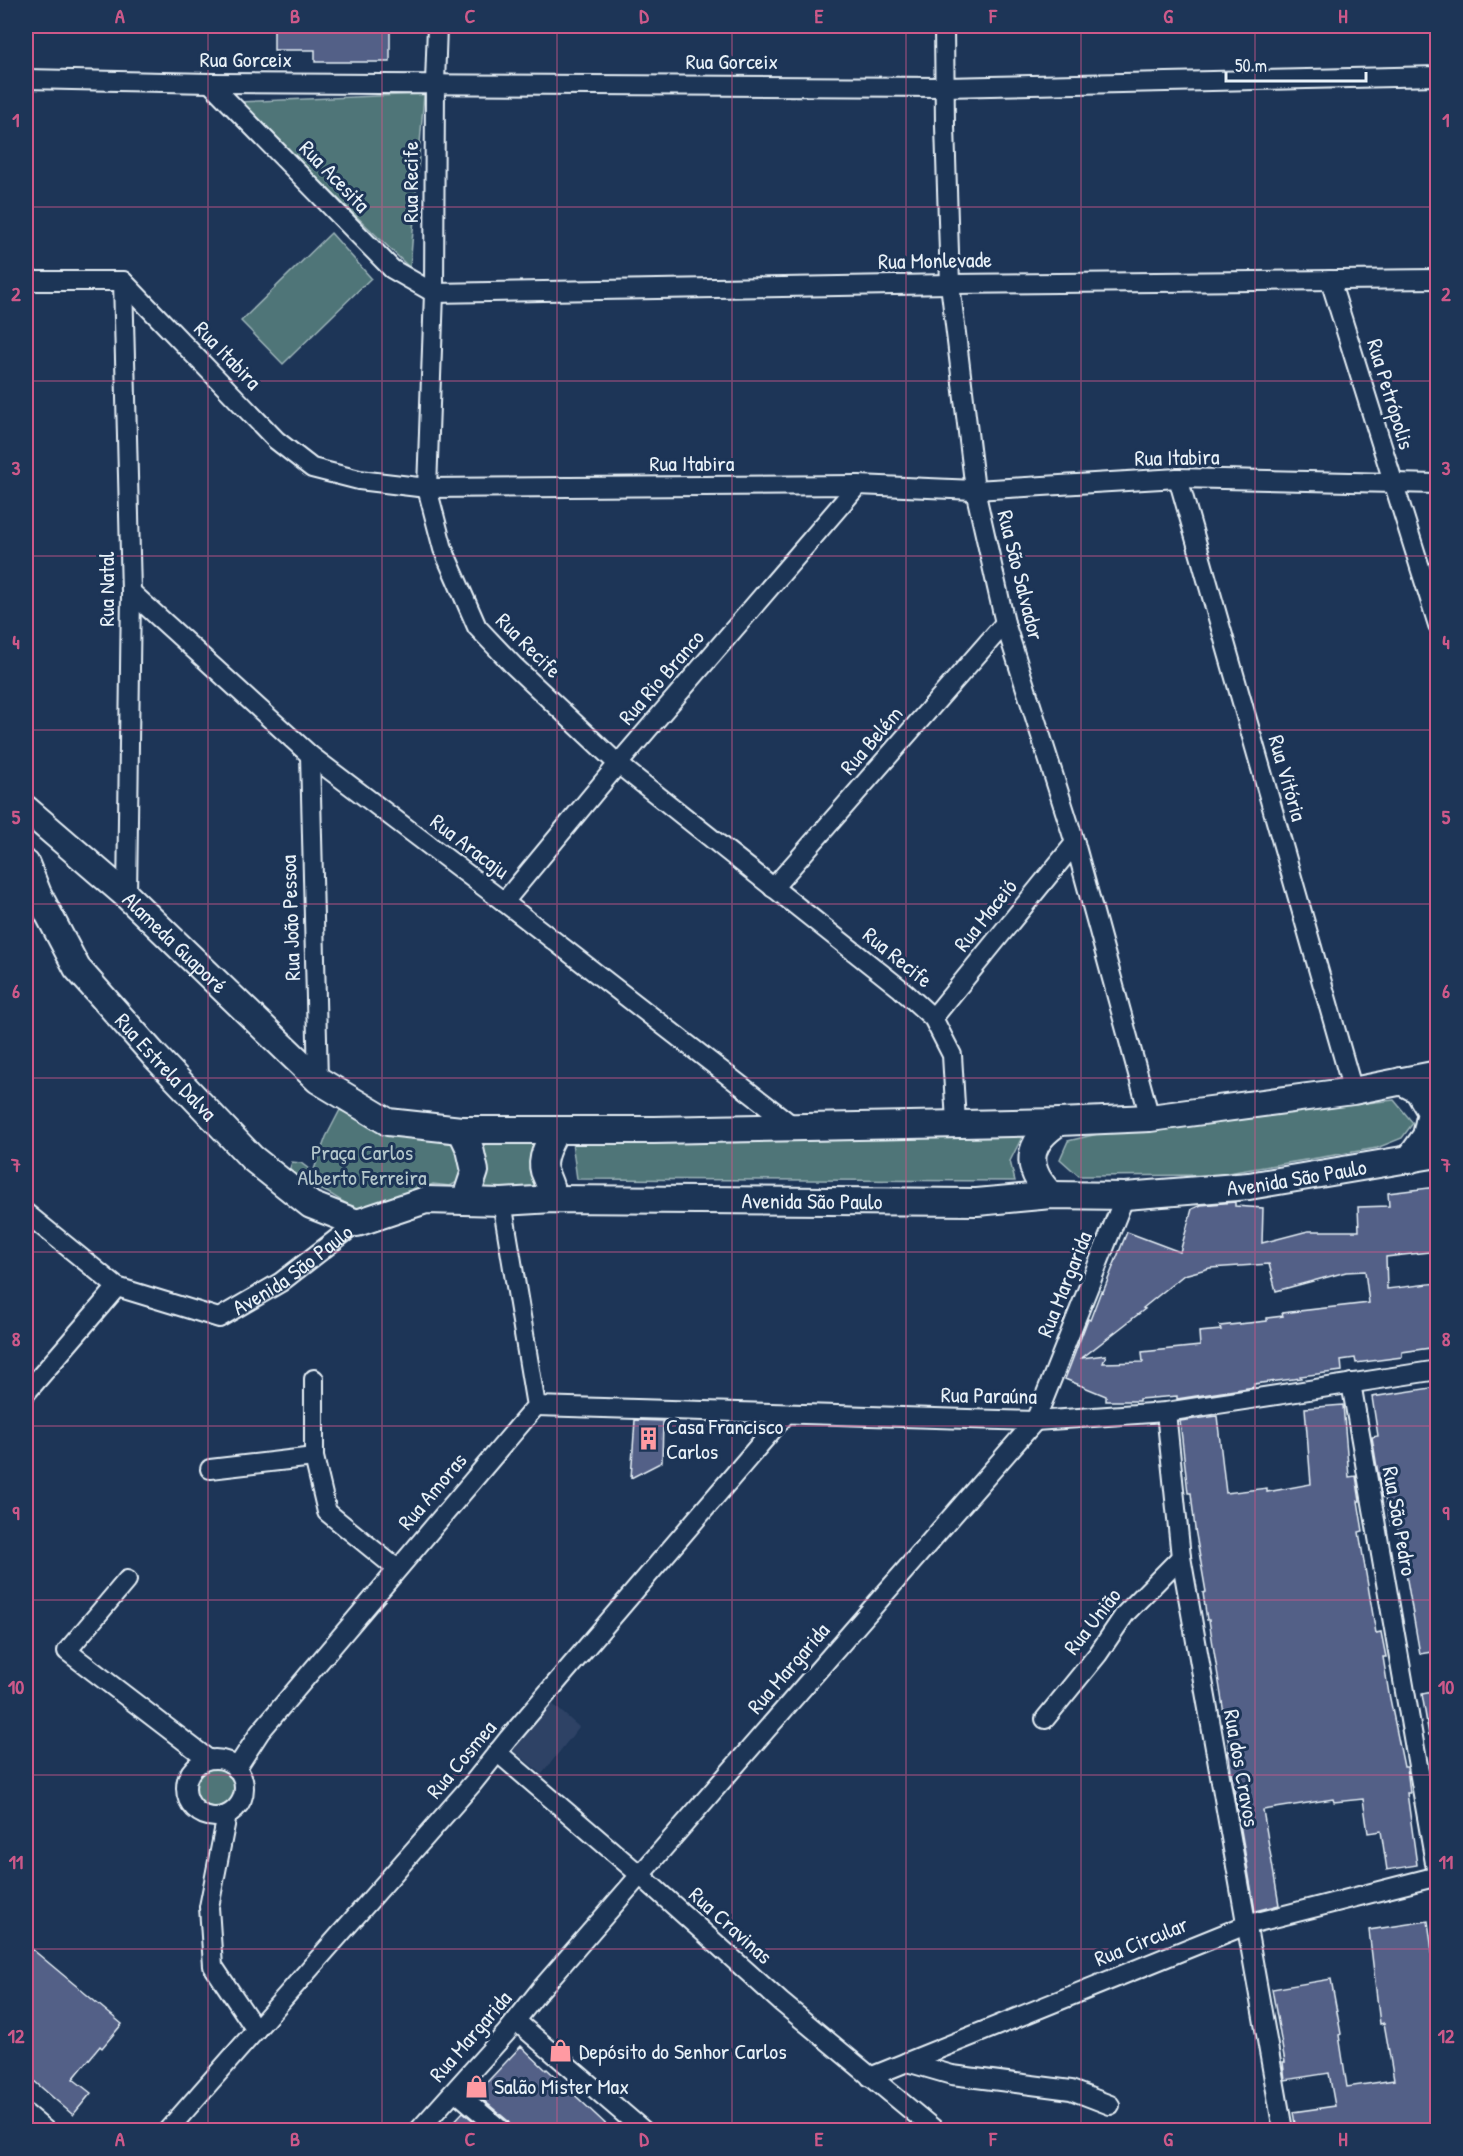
<svg xmlns="http://www.w3.org/2000/svg" width="1463" height="2156" viewBox="0 0 1463 2156" font-family="'Patrick Hand',sans-serif">
<style>
.built{fill:#2d4265}
.green{fill:#507578;stroke:#9cb3b8;stroke-width:1.5}
.building{fill:#536087;stroke:#e8f1f8;stroke-width:1.5;fill-rule:evenodd}
.lines{fill:none;stroke-linecap:round;stroke-linejoin:round}
.street-casing{stroke:#e8f1f8;stroke-width:22}
.secondary-casing{stroke:#e8f1f8;stroke-width:30}
.street{stroke:#1d3557;stroke-width:18}
.secondary{stroke:#1d3557;stroke-width:26}
.grid{fill:none;stroke:#cd598a;stroke-width:1.5;stroke-opacity:0.55}
.labels{text-anchor:middle;dominant-baseline:central;stroke-width:6;stroke-linejoin:round;paint-order:stroke}
.street-label{font-size:22px;fill:#e8f1f8;stroke:#1d3557}
.park-label{font-size:22px;fill:#b3c6cb;stroke:#1d3557}
.poi-label{font-size:22px;fill:#e8f1f8;stroke:#1d3557;text-anchor:start}
.neatline{fill:none;stroke:#cd598a;stroke-width:2}
.grid-label{font-size:20px;text-anchor:middle;font-weight:bold;fill:#cd598a}
</style>
<rect width="100%" height="100%" fill="#1d3557"/>
<filter id="ink" filterUnits="userSpaceOnUse"><feTurbulence type="fractalNoise" baseFrequency=".0167" numOctaves="2"/><feDisplacementMap in="SourceGraphic" scale="12" xChannelSelector="R" yChannelSelector="G"/><feConvolveMatrix kernelMatrix="1 2 1 2 8 2 1 2 1" color-interpolation-filters="sRGB"/></filter>
<g filter="url(#ink)">
<path class="built" d="M548,1700l31,27 -37,47 -35,-28z"/>
<path class="green" d="M424,94l-14,174 -172,-166z
M331,233l40,45 -88,86 -42,-43z
M1394,1100l19,23 -11,15 -25,10 -161,27 -137,1 -19,-17 8,-18 38,-9z
M340,1110l26,12 85,12 14,28 -4,18 -11,6 -17,-2 -71,27c-12,-4 -20,-10 -30,-16 -16,-8 -29,-13 -43,-24l3,-9 9,1 12,9 13,-35z
M543,1135l-13,26 13,32 -62,-1 -7,-56z
M1023,1135l-13,26 5,20 -438,-2 -5,-37z
M195 1787a20 20 0 1 1 40 0a20 20 0 1 1-40 0Z"/>
<path class="building" d="M274,26h116v36h-75v-12h-41z
M1437,1187v64l-51,6 1,32 50,-6v64l-35,5v5l-46,6 -1,-5 -14,2 1,11 -42,5 1,2 -47,6v3l-77,12v-3l-38,3v2h-33v-5l-41,-17 23,-60 2,1 11,-29 2,1 24,-60 53,20 12,-43 9,-4 34,-3v4l28,2 -1,35 46,-12h51l-1,-24 31,-1 -1,-13zM1269,1264l7,27 70,-19 19,-1 4,32 -87,10 1,3 -16,2v3l-47,5 1,4 -22,2 1,14 -58,6 1,10 -40,1 3,-8 -24,3 63,-49 -2,-1 41,-33 26,-7z
M1437,1387v64l-5,1 5,23v176l-17,3 -23,-131 -6,2 -6,-28h-3l-10,-60 6,-1 -6,-39z
M1343,1405l6,72 7,-1 4,25h-2l5,30 -4,1 17,101 5,-1 5,25h-3l6,37 15,73h3l1,9 2,17h-3l10,72 -30,5 -6,-39 -13,2 -5,-34 -29,3 -1,-3 -70,11 16,95 -24,6 -23,-133 -4,-27h2l-21,-131h-2l-4,-27 3,-1 -11,-63 -4,-36h-3l-8,-72 37,-5 9,77 41,-5v4l44,-8 -6,-76z
M635,1420l28,1 -1,41 -31,16z
M1437,1691v44h-8l-7,-41z
M1428,1921l9,68v141h-141l-3,-18 42,-6 -6,-33 -44,7 -2,-18h2l-13,-73 59,-10 10,55 -2,1 8,52 47,-7 -10,-57 -4,1 -11,-94z
M32,1949l90,75 -20,24 -2,-2 -27,33 18,14 -18,22 -47,-41v-118z
M521,2046l25,24 1,-1 65,61h-100l-4,-9 -32,-27z
M463,2112l21,18h-38z"/>
<g class="lines">
<defs>
<g id="street">
<path d="M437,26l-2,57 -1,210 -7,195 16,61 34,78 36,38 105,99 283,225 32,29 19,37 4,67"/>
<path d="M944,26l1,100 5,158 25,206 30,133 70,220 75,275"/>
<path d="M26,79l184,4 735,4 493,-11"/>
<path d="M210,83l182,186 42,24"/>
<path d="M1330,280l108,345"/>
<path d="M26,281h97l153,159 36,28 47,12 68,8 431,-3 117,5 203,-12 260,6"/>
<path d="M123,281l8,311 -4,304"/>
<path d="M434,293l516,-9 488,-5"/>
<path d="M1178,478l175,613"/>
<path d="M131,592l179,163 194,147 289,224"/>
<path d="M310,755l8,325"/>
<path d="M773,888l232,-265"/>
<path d="M504,902l114,-138 240,-279"/>
<path d="M933,1018l142,-175"/>
<path id="s1" d="M26,1213l91,74 102,31 62,-36 76,-59"/>
<path d="M314,1379v78l13,55 70,57"/>
<path d="M1351,1383l87,497"/>
<path d="M26,1393l91,-106"/>
<path d="M536,1406l499,15 131,-9 272,-42"/>
<path d="M1166,1412l15,145 102,573"/>
<path d="M210,1469l104,-12"/>
<path d="M127,1580l-60,71 141,108"/>
<path d="M1045,1719l53,-65 27,-40 56,-57"/>
<path d="M497,1752l143,123 141,127 154,128"/>
<circle cx="215" cy="1788" r="29"/>
<path d="M236,1769l24,-37 276,-326 -34,-204"/>
<path d="M227,1815l-18,92 4,59 43,64"/>
<path d="M516,2021l127,109"/>
<path d="M907,2062l45,13 119,15 39,15"/>
<path d="M870,2077l376,-152 192,-49"/>
<path d="M455,2091l46,39"/>
<path d="M26,2114l19,16"/>
<path d="M168,2130l305,-347 35,-44 278,-325"/>
<path d="M419,2130l87,-97 34,-43 495,-569 90,-225"/>
</g>
<g id="secondary">
<path id="s2" d="M26,809l101,87 191,184 70,42 73,8h193l405,-8 91,-4 203,-27 85,-17"/>
<path id="s3" d="M26,864l12,30 39,74 77,87 98,103 59,47 46,18 69,-23 76,2 51,-3 424,3 74,-7 74,1 124,-10 189,-32"/>
<path d="M1401,1081l17,9 13,22 -5,24 -17,24"/>
<path d="M461,1130l9,19 5,22 -10,30"/>
<path d="M1051,1195c-27,-27 -25,-52 8,-73"/>
<path d="M553,1199c-1,-11 -5,-18 -9,-28 -4,-13 6,-30 12,-41"/>
</g>
</defs>
<use href="#street" class="street-casing"/>
<use href="#secondary" class="secondary-casing"/>
<use href="#street" class="street"/>
<use href="#secondary" class="secondary"/>
</g>
</g>
<path class="grid" d="M208,26v2104M382,26v2104M557,26v2104M732,26v2104M906,26v2104M1081,26v2104M1255,26v2104M26,207h1412M26,381h1412M26,556h1412M26,730h1412M26,904h1412M26,1078h1412M26,1252h1412M26,1426h1412M26,1600h1412M26,1775h1412M26,1949h1412"/>
<defs>
<symbol id="building-bare" viewBox="-9 -9 18 18"><path d="M-4-6H4V6H1V3H-1V6H-4ZM-2.5-4.3h1.7v1.8h-1.7ZM.8-4.3h1.7v1.8H.8ZM-2.5-1h1.7V.8h-1.7ZM.8-1h1.7V.8H.8Z" fill="#ff9aa2" stroke="#1d3557" stroke-width="2.5" paint-order="stroke"/></symbol>
<symbol id="shop-bare" viewBox="-9 -9 18 18"><path d="M-5-2.5h2.3a2.7 3.5 0 0 1 5.4 0H5L5.5 6h-11ZM-1.5-2.5h3a1.5 2.3 0 0 0-3 0Z" fill="#ff9aa2" stroke="#1d3557" stroke-width="2.5" paint-order="stroke"/></symbol>
</defs>
<g fill-rule="evenodd">
<use href="#building-bare" x="632" y="1422" width="33" height="33"/>
<use href="#shop-bare" x="544" y="2034" width="33" height="33"/>
<use href="#shop-bare" x="460" y="2070" width="33" height="33"/>
</g>
<g class="labels">
<g class="street-label">
<text x="246" y="59">Rua Gorceix</text>
<text x="732" y="61">Rua Gorceix</text>
<text transform="translate(335 176) rotate(46)">Rua Acesita</text>
<text transform="translate(410 182) rotate(-90)">Rua Recife</text>
<text transform="translate(935 260) rotate(-1)">Rua Monlevade</text>
<text transform="translate(228 355) rotate(46)">Rua Itabira</text>
<text transform="translate(1391 394) rotate(73)">Rua Petrópolis</text>
<text transform="translate(1177 457) rotate(-1)">Rua Itabira</text>
<text x="692" y="463">Rua Itabira</text>
<text transform="translate(1021 575) rotate(76)">Rua São Salvador</text>
<text transform="translate(106 589) rotate(-90)">Rua Natal</text>
<text transform="translate(529 645) rotate(45)">Rua Recife</text>
<text transform="translate(661 677) rotate(-49)">Rua Rio Branco</text>
<text transform="translate(871 740) rotate(-49)">Rua Belém</text>
<text transform="translate(1288 778) rotate(74)">Rua Vitória</text>
<text transform="translate(470 846) rotate(37)">Rua Aracaju</text>
<text transform="translate(985 915) rotate(-51)">Rua Maceió</text>
<text transform="translate(290 918) rotate(-92)">Rua João Pessoa</text>
<text stroke="none"><textPath href="#s2" startOffset="200">Alameda Guaporé</textPath></text>
<text transform="translate(898 957) rotate(39)">Rua Recife</text>
<text stroke="none"><textPath href="#s3" startOffset="249">Rua Estrela Dalva</textPath></text>
<text stroke="none"><textPath href="#s3" startOffset="1444">Avenida São Paulo</textPath></text>
<text stroke="none"><textPath href="#s3" startOffset="958">Avenida São Paulo</textPath></text>
<text stroke="none"><textPath href="#s1" startOffset="312">Avenida São Paulo</textPath></text>
<text transform="translate(1064 1284) rotate(-68)">Rua Margarida</text>
<text transform="translate(989 1395) rotate(1)">Rua Paraúna</text>
<text transform="translate(432 1491) rotate(-50)">Rua Amoras</text>
<text transform="translate(1400 1521) rotate(80)">Rua São Pedro</text>
<text transform="translate(1092 1621) rotate(-52)">Rua União</text>
<text transform="translate(788 1668) rotate(-49)">Rua Margarida</text>
<text transform="translate(461 1759) rotate(-50)">Rua Cosmea</text>
<text transform="translate(1242 1768) rotate(80)">Rua dos Cravos</text>
<text transform="translate(731 1925) rotate(42)">Rua Cravinas</text>
<text transform="translate(1141 1941) rotate(-22)">Rua Circular</text>
<text transform="translate(470 2036) rotate(-49)">Rua Margarida</text>
</g>
<g class="park-label">
<text x="362" y="1152">Praça Carlos<tspan x="362" dy="25">Alberto Ferreira</tspan></text>
</g>
<g class="poi-label">
<text x="666" y="1426">Casa Francisco<tspan x="666" dy="25">Carlos</tspan></text>
<text x="579" y="2051">Depósito do Senhor Carlos</text>
<text x="494" y="2086">Salão Mister Max</text>
</g>
</g>
<rect width="1463" height="2156" fill="none" stroke="#1d3557" stroke-width="66"/>
<path d="M1226 72v9h140v-9" fill="none" stroke="#e8f1f8" stroke-width="3"/>
<text x="1235" y="72" font-size="18" fill="#e8f1f8" stroke="#1d3557" stroke-width="4.5" paint-order="stroke">50 m</text>
<rect x="33" y="33" width="1397" height="2090" class="neatline"/>
<g class="grid-label">
<text x="120" y="23">A</text>
<text x="295" y="23">B</text>
<text x="470" y="23">C</text>
<text x="644" y="23">D</text>
<text x="819" y="23">E</text>
<text x="993" y="23">F</text>
<text x="1168" y="23">G</text>
<text x="1343" y="23">H</text>
<text x="16" y="127">1</text>
<text x="1446" y="127">1</text>
<text x="16" y="301">2</text>
<text x="1446" y="301">2</text>
<text x="16" y="475">3</text>
<text x="1446" y="475">3</text>
<text x="16" y="649">4</text>
<text x="1446" y="649">4</text>
<text x="16" y="824">5</text>
<text x="1446" y="824">5</text>
<text x="16" y="998">6</text>
<text x="1446" y="998">6</text>
<text x="16" y="1172">7</text>
<text x="1446" y="1172">7</text>
<text x="16" y="1346">8</text>
<text x="1446" y="1346">8</text>
<text x="16" y="1520">9</text>
<text x="1446" y="1520">9</text>
<text x="16" y="1694">10</text>
<text x="1446" y="1694">10</text>
<text x="16" y="1869">11</text>
<text x="1446" y="1869">11</text>
<text x="16" y="2043">12</text>
<text x="1446" y="2043">12</text>
<text x="120" y="2146">A</text>
<text x="295" y="2146">B</text>
<text x="470" y="2146">C</text>
<text x="644" y="2146">D</text>
<text x="819" y="2146">E</text>
<text x="993" y="2146">F</text>
<text x="1168" y="2146">G</text>
<text x="1343" y="2146">H</text>
</g>
</svg>
